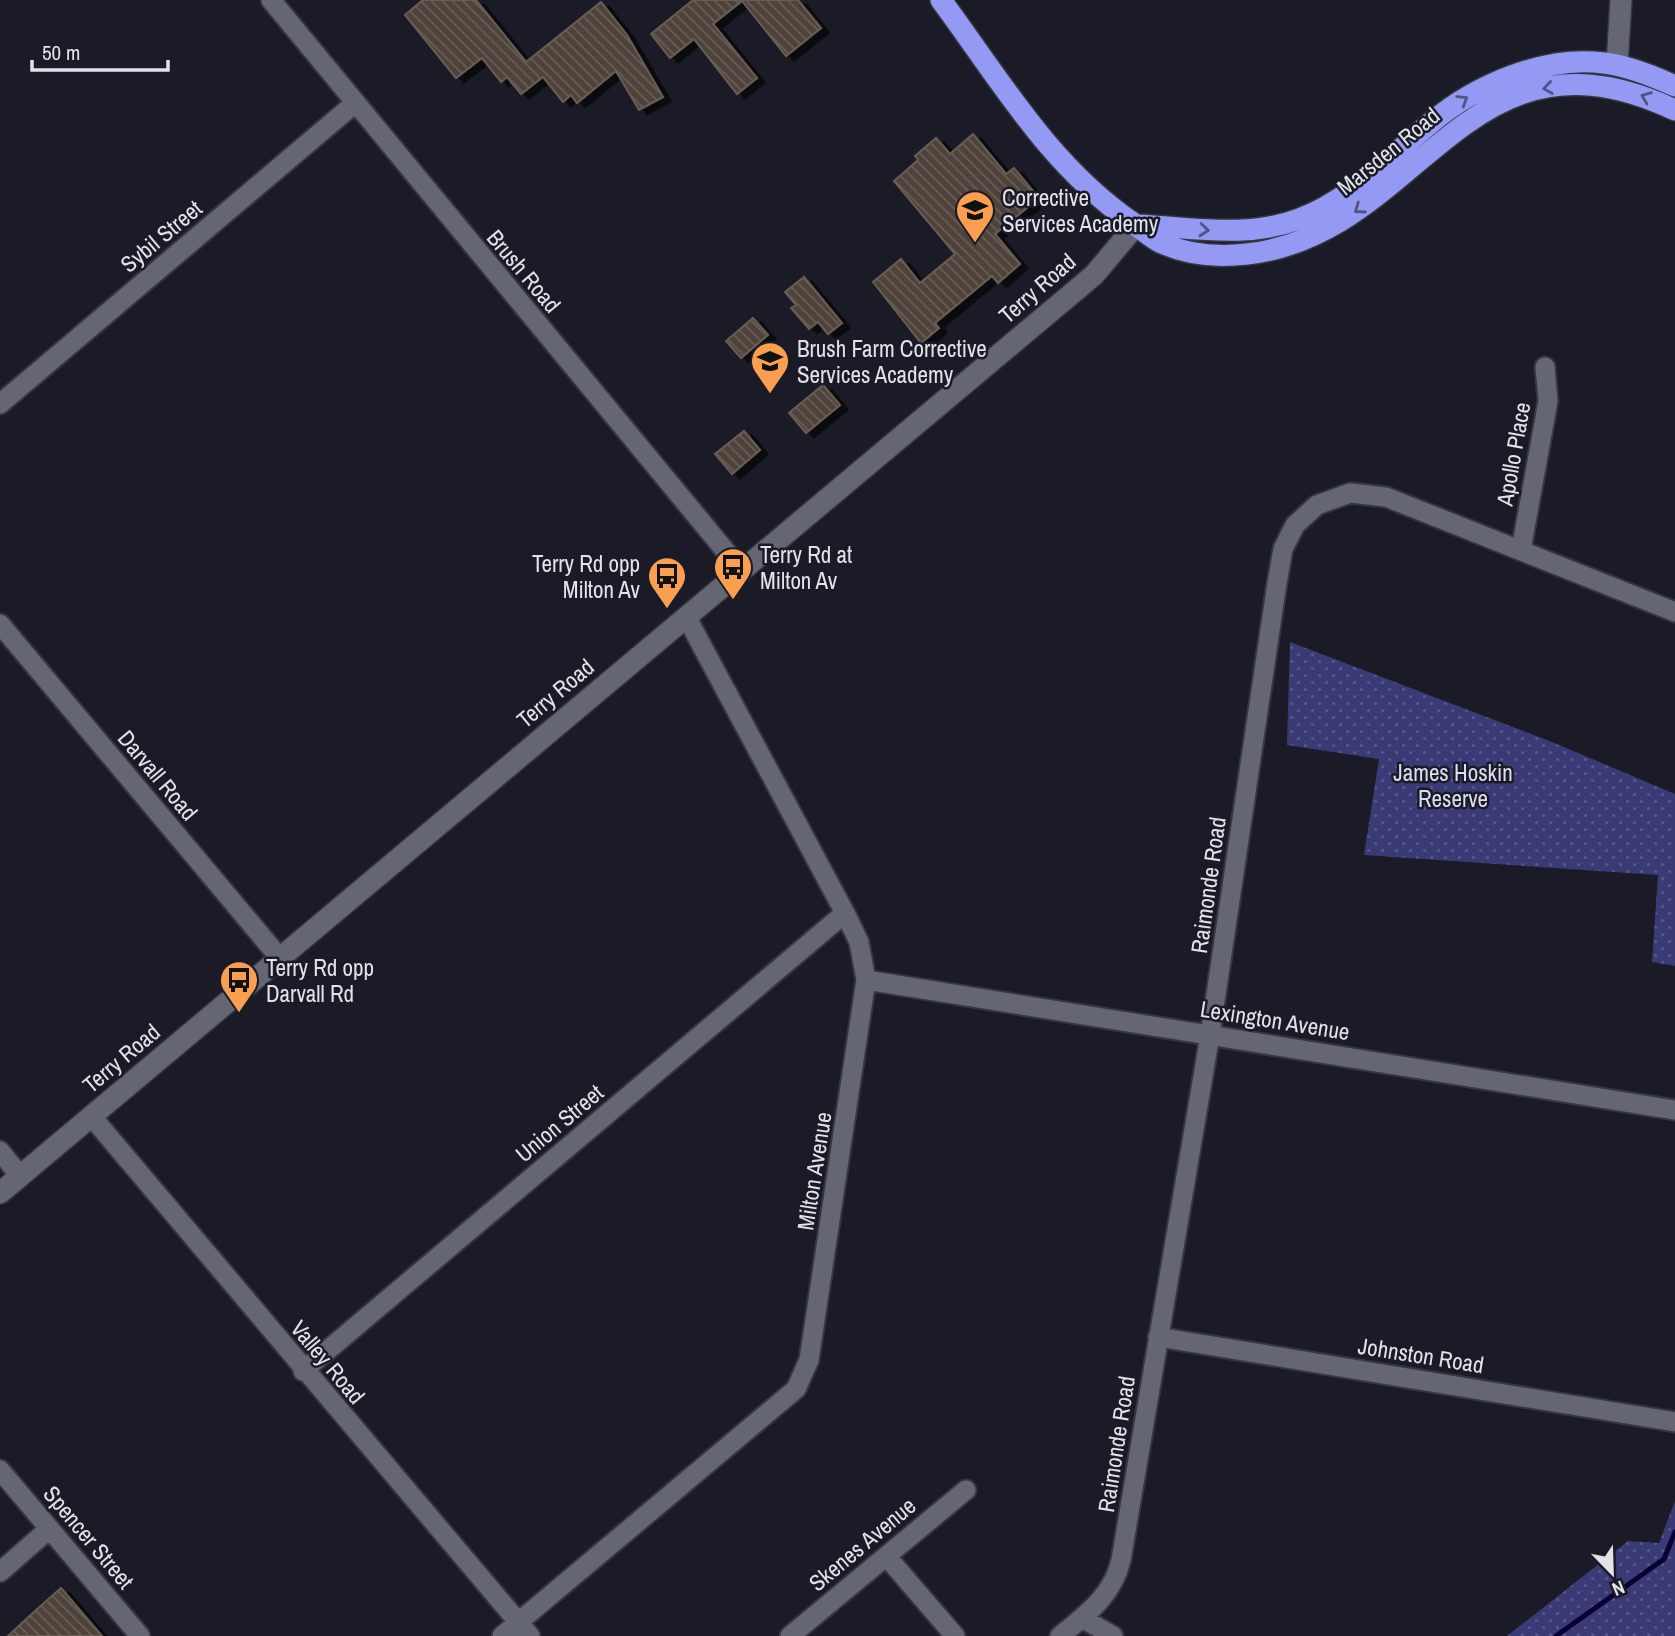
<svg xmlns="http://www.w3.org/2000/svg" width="1675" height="1636" viewBox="0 0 1675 1636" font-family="'Archivo Narrow',sans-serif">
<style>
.park{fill:url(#park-dots)}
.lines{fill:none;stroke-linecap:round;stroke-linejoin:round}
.stream{stroke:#090034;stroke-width:5}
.building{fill:url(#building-back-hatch);stroke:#695d53;stroke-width:2;filter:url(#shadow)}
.street-casing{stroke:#35363f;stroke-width:23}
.secondary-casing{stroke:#35363f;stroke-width:24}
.highway-casing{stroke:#35363f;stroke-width:24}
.street{stroke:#646673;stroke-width:19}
.secondary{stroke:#646673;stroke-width:21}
.highway{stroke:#9499f4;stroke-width:21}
.oneway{stroke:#515483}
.labels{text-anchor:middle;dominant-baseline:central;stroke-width:5;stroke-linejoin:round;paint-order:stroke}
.street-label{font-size:23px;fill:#e1e2ea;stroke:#1a1b26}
.poi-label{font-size:23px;fill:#e1e2ea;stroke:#1a1b26;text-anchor:start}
.park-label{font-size:23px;fill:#dbdef1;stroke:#1a1b26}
</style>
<defs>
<pattern id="park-dots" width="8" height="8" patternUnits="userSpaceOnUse" patternTransform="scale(1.75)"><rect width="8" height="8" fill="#3a3b76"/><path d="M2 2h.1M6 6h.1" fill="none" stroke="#56578a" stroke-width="1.8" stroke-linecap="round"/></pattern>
<pattern id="building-back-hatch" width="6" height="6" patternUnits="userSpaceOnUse" patternTransform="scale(1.75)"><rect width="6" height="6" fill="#4f433a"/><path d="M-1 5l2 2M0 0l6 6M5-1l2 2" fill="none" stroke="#685e57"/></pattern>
<filter id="shadow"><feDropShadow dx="8" dy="4.5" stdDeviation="0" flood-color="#0009"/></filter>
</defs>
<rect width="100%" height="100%" fill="#1a1b26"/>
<path class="park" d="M1290,642l262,100 123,52v172l-23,-4 6,-87 -294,-20 15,-96 -92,-14z
M1675,1501v135h-168l121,-95 31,2z"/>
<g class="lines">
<path class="stream" d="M1556,1636l108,-77 11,-27"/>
</g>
<path class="building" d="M423,0h53l50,62 75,-60 26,33 36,62 -24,13 -23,-39 -39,32 -6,-8 -8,7 -20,-25 -22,17 -14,-17 -6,5 -19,-24 -26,20 -51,-63z
M693,0h105l23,28 -35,28 -44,-55 -29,23 44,54 -20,16 -43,-55 -24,19 -19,-24z
M973,134l33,40 8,-6 25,30 -44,36 25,30 -22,19 -6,-7 -57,47 4,5 -18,15 -48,-61 28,-23 19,24 35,-29 -61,-73 24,-21 -3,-4 21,-18 14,16z
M804,277l38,46 -14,11 -10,-12 -9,7 -18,-21 5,-3 -11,-13z
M753,318l15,17 -27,23 -15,-17z
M823,385l17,20 -34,28 -17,-20z
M744,431l16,19 -28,24 -17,-20z
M61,1588l41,48h-94l27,-25z"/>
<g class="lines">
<defs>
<path id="street" d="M271,0l471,571
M0,404l354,-300
M1521,550l27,-149 -3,-34
M0,624l279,333
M866,980l809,130
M92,1117l438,519
M0,1151l20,25
M1158,1337l517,85
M303,1371l542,-458
M0,1470l140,166
M887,1557l68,79
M0,1572l49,-43
M1082,1618l31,18
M502,1636l294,-247 13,-29 57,-380 -7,-38 -14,-29 -158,-295
M790,1636l176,-146
M1060,1636c27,-22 53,-41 61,-76l89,-525 67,-452 6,-34 12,-24 22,-20 33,-12 36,4 289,115"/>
<path id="secondary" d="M1617,65l4,-65
M0,1193l1094,-918 42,-50"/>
<path id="highway" d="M941,0c60,81 108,165 192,223 10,7 20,17 31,21 25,11 56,13 83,10 175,-19 217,-244 428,-144
M1136,225c56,2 109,14 163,-6 52,-19 90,-62 133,-97 44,-37 113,-67 172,-59 25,3 49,13 71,23"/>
</defs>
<use href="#street" class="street-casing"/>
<use href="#secondary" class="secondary-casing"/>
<use href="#highway" class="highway-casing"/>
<use href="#street" class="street"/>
<use href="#secondary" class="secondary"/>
<use href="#highway" class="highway"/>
</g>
<defs><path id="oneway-chevron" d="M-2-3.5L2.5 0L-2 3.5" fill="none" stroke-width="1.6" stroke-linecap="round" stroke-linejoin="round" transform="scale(1.75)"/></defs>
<g class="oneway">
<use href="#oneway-chevron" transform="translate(1548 88) rotate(172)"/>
<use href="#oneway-chevron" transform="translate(1646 97) rotate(-158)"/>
<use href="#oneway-chevron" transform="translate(1463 100) rotate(-32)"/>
<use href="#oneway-chevron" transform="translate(1359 209) rotate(145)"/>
<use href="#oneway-chevron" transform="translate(1204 230) rotate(6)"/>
</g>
<defs>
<symbol id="university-pin" viewBox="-11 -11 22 30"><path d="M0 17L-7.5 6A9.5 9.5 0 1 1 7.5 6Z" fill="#fa9f4f" stroke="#1a1b26"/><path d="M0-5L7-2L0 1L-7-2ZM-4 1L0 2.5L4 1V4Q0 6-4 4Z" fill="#111"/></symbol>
<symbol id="school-pin" viewBox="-11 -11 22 30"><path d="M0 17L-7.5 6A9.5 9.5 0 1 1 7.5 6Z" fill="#fa9f4f" stroke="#1a1b26"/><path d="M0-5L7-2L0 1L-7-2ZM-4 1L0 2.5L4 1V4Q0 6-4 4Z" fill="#111"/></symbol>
<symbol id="bus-pin" viewBox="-11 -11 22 30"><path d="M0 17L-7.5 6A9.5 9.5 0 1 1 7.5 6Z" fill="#fa9f4f" stroke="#1a1b26"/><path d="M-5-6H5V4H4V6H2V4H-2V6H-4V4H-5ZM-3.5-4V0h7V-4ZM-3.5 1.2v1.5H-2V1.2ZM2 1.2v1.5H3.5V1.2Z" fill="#111"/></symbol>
</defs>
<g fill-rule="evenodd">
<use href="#university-pin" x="953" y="188" width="44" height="60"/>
<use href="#school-pin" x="748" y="339" width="44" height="60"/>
<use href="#bus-pin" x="711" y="545" width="44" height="60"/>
<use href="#bus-pin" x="645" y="554" width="44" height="60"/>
<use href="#bus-pin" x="217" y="958" width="44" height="60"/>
</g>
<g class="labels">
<g class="street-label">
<text transform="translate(1388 151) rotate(-39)">Marsden Road</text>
<text transform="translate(161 236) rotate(-40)">Sybil Street</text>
<text transform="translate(524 271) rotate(50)">Brush Road</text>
<text transform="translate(1037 288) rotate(-41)">Terry Road</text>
<text transform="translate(1513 454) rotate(-80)">Apollo Place</text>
<text transform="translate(555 693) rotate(-40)">Terry Road</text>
<text transform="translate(158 775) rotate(50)">Darvall Road</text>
<text transform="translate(1208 885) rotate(-82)">Raimonde Road</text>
<text transform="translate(1275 1020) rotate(9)">Lexington Avenue</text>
<text transform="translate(121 1058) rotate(-40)">Terry Road</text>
<text transform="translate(559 1123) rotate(-40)">Union Street</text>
<text transform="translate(814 1171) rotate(-81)">Milton Avenue</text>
<text transform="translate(1421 1355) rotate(9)">Johnston Road</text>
<text transform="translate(328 1362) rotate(50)">Valley Road</text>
<text transform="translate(1116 1444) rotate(-81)">Raimonde Road</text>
<text transform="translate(89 1537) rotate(50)">Spencer Street</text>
<text transform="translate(862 1544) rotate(-40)">Skenes Avenue</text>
</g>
<g class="poi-label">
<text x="1002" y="197">Corrective<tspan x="1002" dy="26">Services Academy</tspan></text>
<text x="797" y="348">Brush Farm Corrective<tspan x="797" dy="26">Services Academy</tspan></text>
<text x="760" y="554">Terry Rd at<tspan x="760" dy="26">Milton Av</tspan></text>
<text x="640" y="563" text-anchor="end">Terry Rd opp<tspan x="640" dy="26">Milton Av</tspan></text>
<text x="266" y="967">Terry Rd opp<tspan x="266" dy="26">Darvall Rd</tspan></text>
</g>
<g class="park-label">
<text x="1453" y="772">James Hoskin<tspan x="1453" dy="26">Reserve</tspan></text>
</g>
</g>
<g transform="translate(1612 1573) rotate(157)" stroke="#1a1b26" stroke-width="5" paint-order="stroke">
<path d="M0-5L12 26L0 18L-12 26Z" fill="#e1e2ea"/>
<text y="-10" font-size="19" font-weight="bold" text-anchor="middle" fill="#e1e2ea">N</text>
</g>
<path d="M32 60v10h136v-10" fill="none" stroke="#e1e2ea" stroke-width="3.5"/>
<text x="42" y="60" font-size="21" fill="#e1e2ea" stroke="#1a1b26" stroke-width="5" paint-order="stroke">50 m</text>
</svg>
